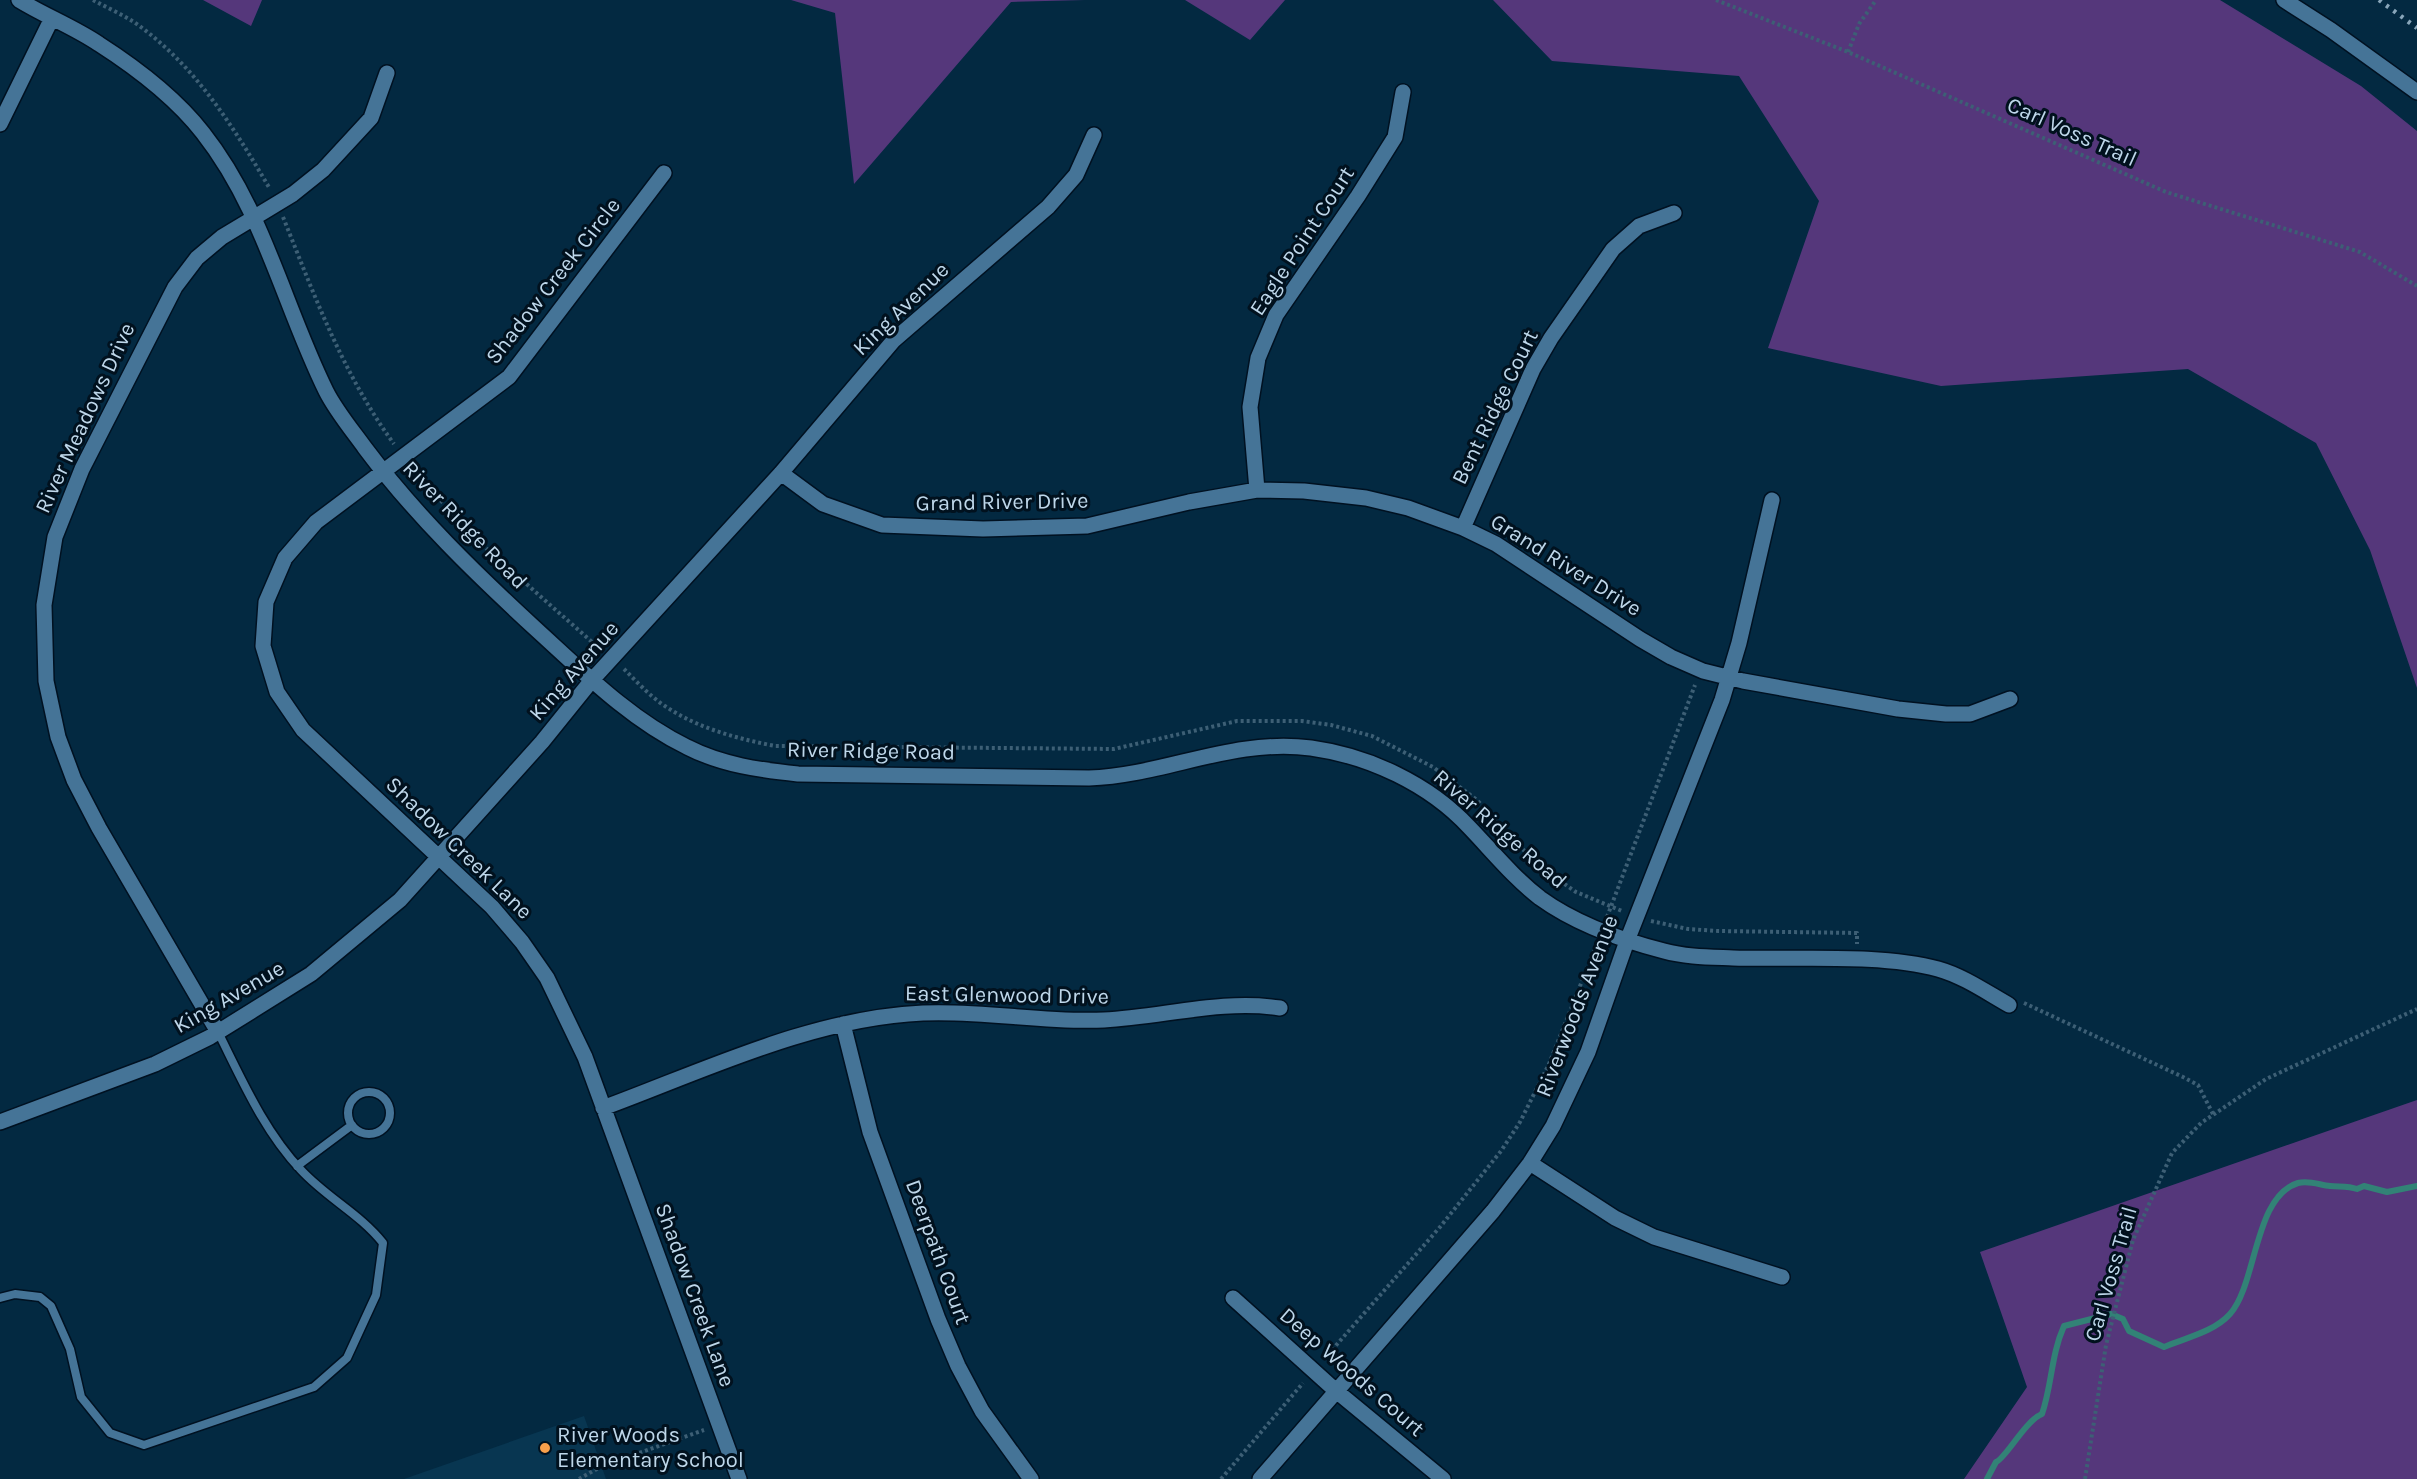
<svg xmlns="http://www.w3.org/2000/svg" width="2417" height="1479" viewBox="0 0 2417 1479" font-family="Karla,sans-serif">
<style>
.built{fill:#083651}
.green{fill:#55377b}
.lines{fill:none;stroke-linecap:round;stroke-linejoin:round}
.stream{stroke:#328276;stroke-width:6}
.service-casing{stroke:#001121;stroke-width:11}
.minor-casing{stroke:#001121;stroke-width:18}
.path{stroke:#3d5f75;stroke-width:4;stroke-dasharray:3 3;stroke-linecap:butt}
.service{stroke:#457497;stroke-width:8}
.minor{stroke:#457497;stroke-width:15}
.rail{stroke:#89a6ba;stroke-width:4.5;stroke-dasharray:3 6;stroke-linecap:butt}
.poi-dot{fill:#f8a04b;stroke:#01111e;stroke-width:2}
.labels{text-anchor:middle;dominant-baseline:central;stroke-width:6;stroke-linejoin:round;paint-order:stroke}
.street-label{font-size:22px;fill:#bed7ea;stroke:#01111e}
.poi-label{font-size:22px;fill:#bed7ea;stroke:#01111e;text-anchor:start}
</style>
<rect width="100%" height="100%" fill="#032941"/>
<path class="built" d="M584,1416l22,63h-202z"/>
<path class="green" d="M203,0h59l-11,26z
M791,0h294l-74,2 -157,182 -19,-171z
M1185,0h100l-35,40z
M1493,0h727l141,86 56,45v557l-47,-138 -54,-107 -128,-74 -247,17 -173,-38 51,-147 -80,-125 -187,-15z
M2417,1100v379h-453l63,-92 -47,-135z"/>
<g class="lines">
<path class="stream" d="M1987,1479l9,-17c10,-4 29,-41 46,-48 10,-29 9,-59 22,-88l47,-12 12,5 6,12 35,16c21,-9 50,-15 66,-33 27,-30 24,-118 68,-131 11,-3 22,2 32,3 10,1 18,0 27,3l7,-3 23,6 30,-6"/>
<defs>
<path id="service" d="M348 1113a21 21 0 1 1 42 0a21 21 0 1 1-42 0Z
M297,1166l55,-41
M0,1298l15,-4 25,3 11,9 19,43 11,48 29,36 34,12 170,-58 33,-29 29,-63 7,-52c-23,-29 -56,-45 -82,-73 -37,-39 -59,-90 -83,-138"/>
<path id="minor" d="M19,0c26,16 55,27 80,44 39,25 76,53 104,89 60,76 81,173 123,258 10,20 26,39 39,57 51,68 111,126 173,183 46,42 93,89 149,116 35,18 73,23 111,27l291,4c77,-3 143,-40 222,-30 58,8 118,36 158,79 24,25 44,50 71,71 36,26 81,42 124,53 22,6 46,6 69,7 61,2 148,-5 205,11 25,7 48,23 71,36
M2284,0l47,30 86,62
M0,124l51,-104
M664,173l-155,204 -193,145 -31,36 -19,44 -3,44 14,46 26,38 189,177 30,35 25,36 38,79 154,422
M781,473l42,31 59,21 101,4 104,-3 102,-24 68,-12 47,1 62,7 42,10 55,20 33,16 144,95 31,18 32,14 40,10 155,28 48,5h24l40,-15
M1257,490l-7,-83 8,-49 18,-43 82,-119 37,-59 8,-45
M1463,528l70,-159 18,-31 62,-89 26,-23 35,-13
M843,1024l27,108 68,187 20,47 24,45 49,68
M218,1032l-119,-204 -25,-48 -16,-43 -12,-56 -2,-76 11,-68 27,-68 93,-182 22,-29 25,-21 71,-43 30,-24 48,-52 16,-45
M603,1108c103,-38 209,-90 320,-95 61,-3 121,10 181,7 59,-3 118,-21 176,-12
M0,1122l155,-58 55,-27 101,-63 89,-74 142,-158 50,-62 189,-207 113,-133 154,-133 28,-32 18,-40
M1530,1163l85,55 39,19 128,40
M1233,1298l102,92 108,89
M1260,1479l233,-268 37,-48 23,-37 35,-74 39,-111 95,-241 17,-57 33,-143"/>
</defs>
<use href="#service" class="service-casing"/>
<use href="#minor" class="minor-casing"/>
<path class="path" d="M93,0c13,7 28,14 41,22 61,43 99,104 136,167
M1716,0l132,52 318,140 194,60 57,34
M1848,52l11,-28 17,-24
M283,217c32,80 60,157 111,227
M413,469l58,66 129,114
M624,669c12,12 24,25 38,35 34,24 73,34 113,42l339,3 123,-28h65l29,4 41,11 61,31 44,33 41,45 35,31 23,16 46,19
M1607,917l88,-232
M1651,921l37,8 30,2 139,2v11
M2024,1003l159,74 15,8 15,29
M1324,1359l116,-132 61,-76 19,-29 29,-58 47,-118
M579,1479l23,-13 102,-36
M1221,1479l82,-96
M2085,1479l21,-134 27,-105 39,-87 29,-30 65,-44 151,-70"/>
<use href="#service" class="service"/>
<use href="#minor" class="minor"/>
<path class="rail" d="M2379,0l38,28"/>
</g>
<circle class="poi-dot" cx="545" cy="1448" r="6"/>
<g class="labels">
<g class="street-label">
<text transform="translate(2072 132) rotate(24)">Carl Voss Trail</text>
<text transform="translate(1302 241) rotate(-57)">Eagle Point Court</text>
<text transform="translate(553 281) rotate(-52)">Shadow Creek Circle</text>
<text transform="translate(901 309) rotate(-44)">King Avenue</text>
<text transform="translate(1495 407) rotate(-64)">Bent Ridge Court</text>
<text transform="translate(85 418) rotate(-65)">River Meadows Drive</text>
<text transform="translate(1002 502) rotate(-1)">Grand River Drive</text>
<text transform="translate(465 525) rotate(46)">River Ridge Road</text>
<text transform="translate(1566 565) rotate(32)">Grand River Drive</text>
<text transform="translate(574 671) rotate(-49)">King Avenue</text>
<text transform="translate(871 751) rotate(1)">River Ridge Road</text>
<text transform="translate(1500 829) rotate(41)">River Ridge Road</text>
<text transform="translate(459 848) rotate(44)">Shadow Creek Lane</text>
<text transform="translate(1007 995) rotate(1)">East Glenwood Drive</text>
<text transform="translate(229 997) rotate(-30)">King Avenue</text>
<text transform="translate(1577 1006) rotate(-69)">Riverwoods Avenue</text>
<text transform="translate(938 1252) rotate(70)">Deerpath Court</text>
<text transform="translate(2111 1274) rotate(-74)">Carl Voss Trail</text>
<text transform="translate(695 1295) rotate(70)">Shadow Creek Lane</text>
<text transform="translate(1352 1372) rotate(41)">Deep Woods Court</text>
</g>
<g class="poi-label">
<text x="557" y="1435">River Woods<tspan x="557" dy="25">Elementary School</tspan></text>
</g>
</g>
</svg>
